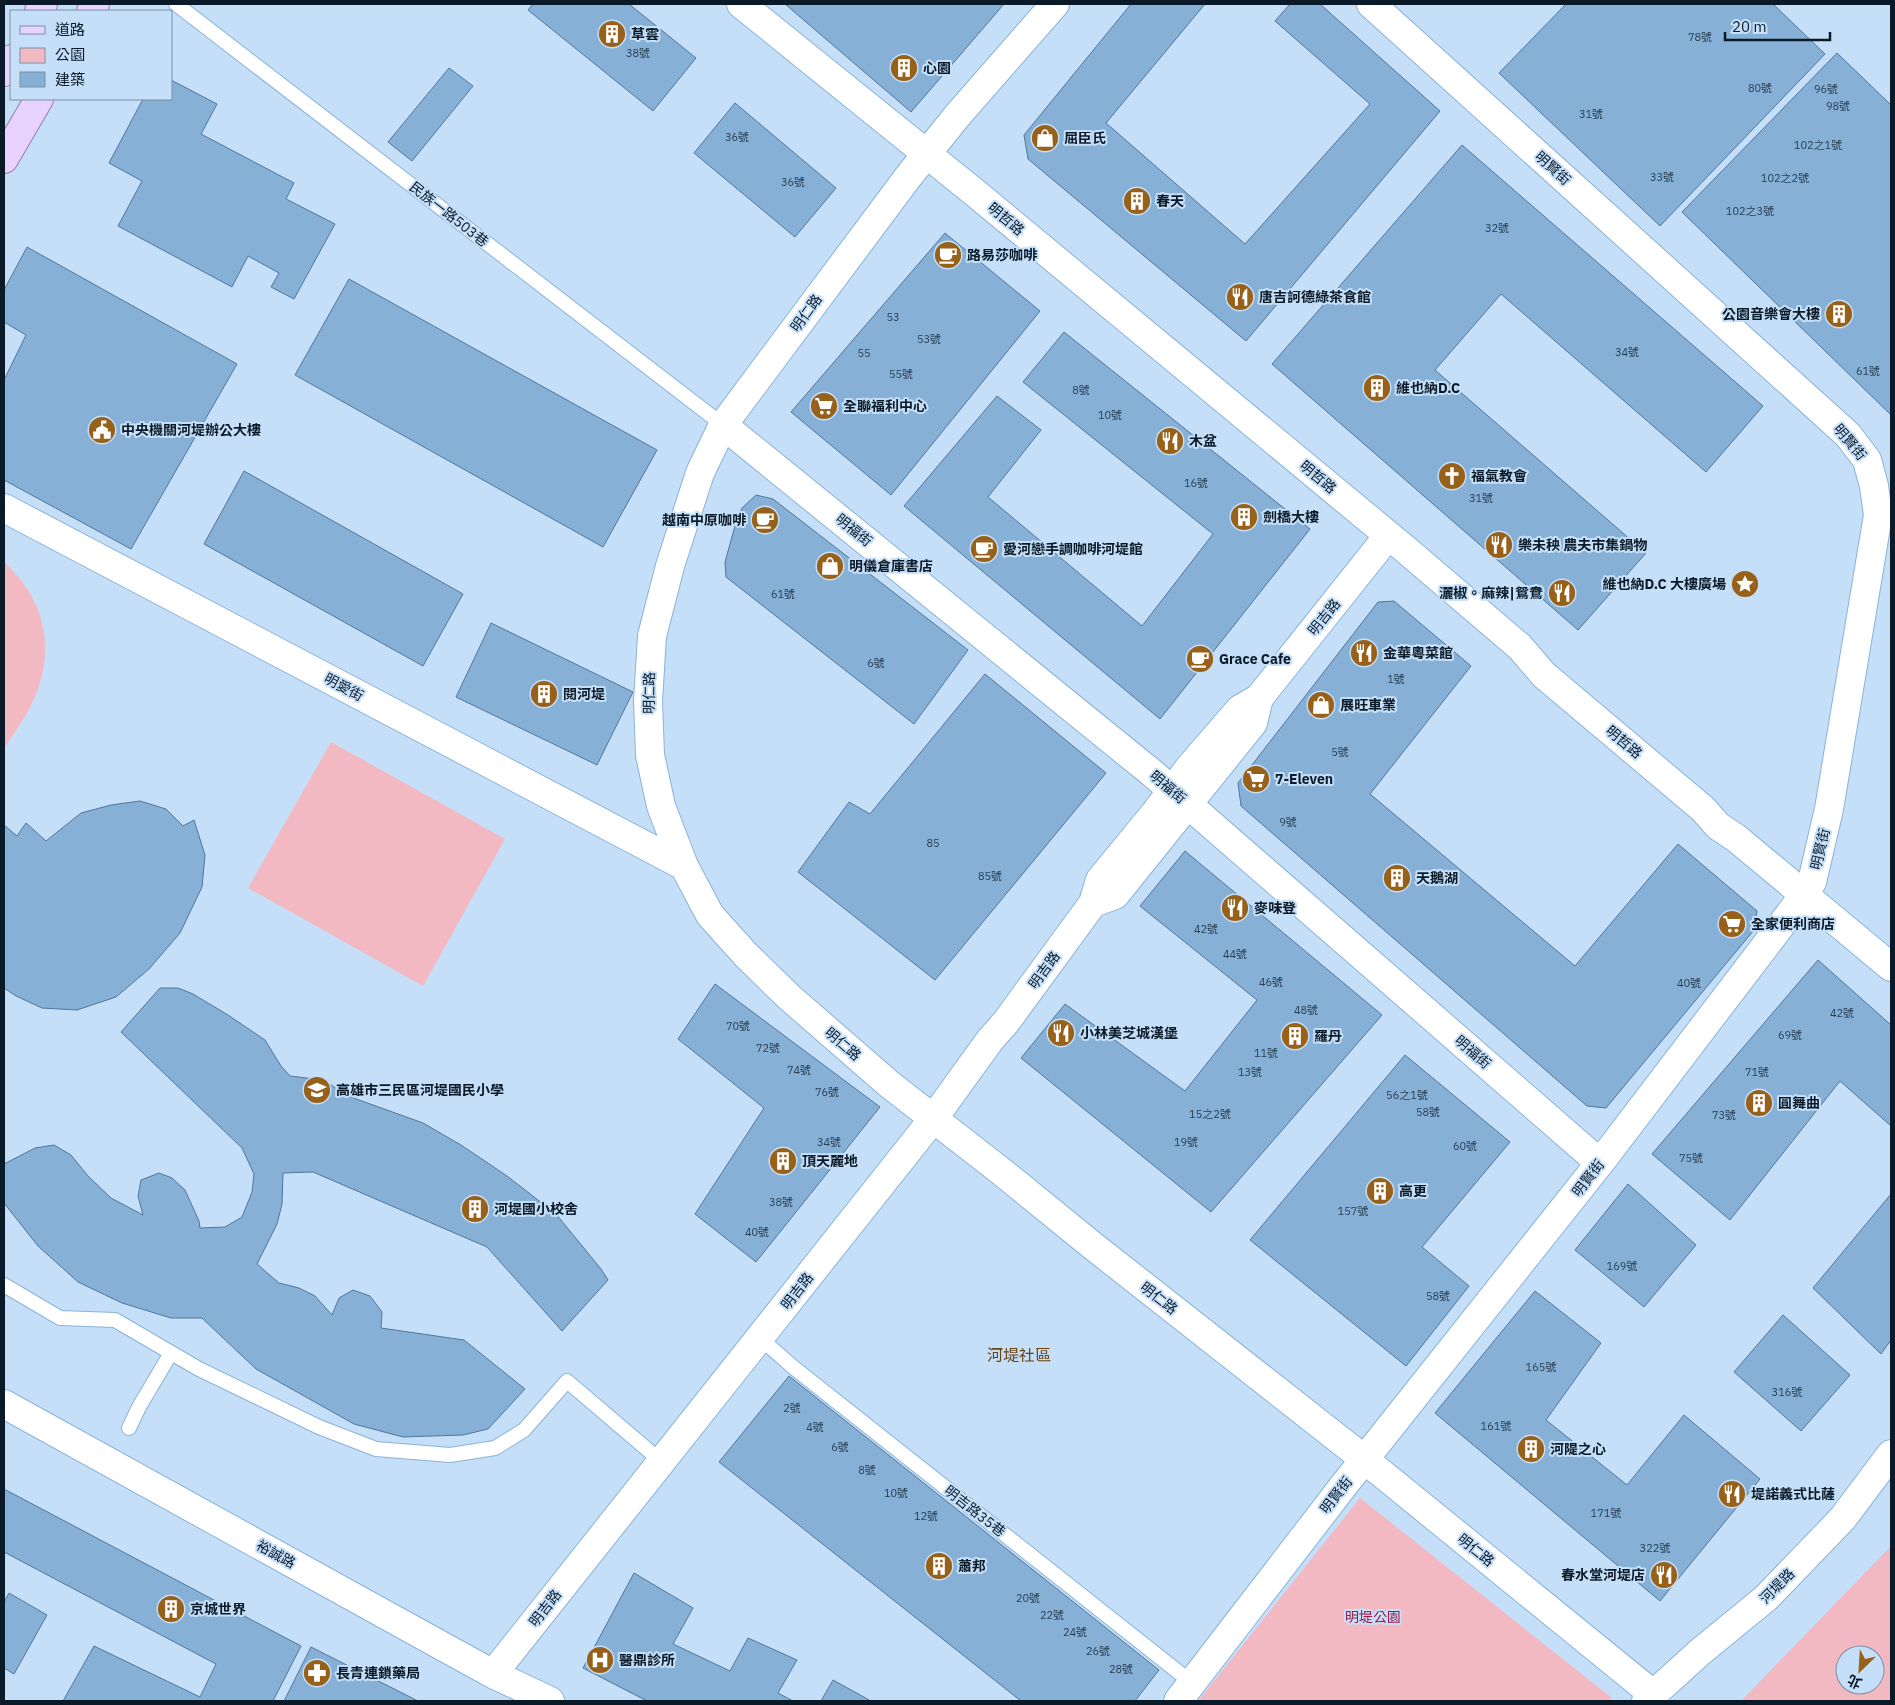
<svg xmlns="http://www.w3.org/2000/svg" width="1895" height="1705" viewBox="0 0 1895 1705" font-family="'IBM Plex Sans','Noto Sans TC',sans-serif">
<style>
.green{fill:#f3b9c3;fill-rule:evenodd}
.building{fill:#87b0d7;stroke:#4f779c}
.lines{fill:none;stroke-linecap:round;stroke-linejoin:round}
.service-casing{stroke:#89b3da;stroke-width:16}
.minor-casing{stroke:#89b3da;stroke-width:30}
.tertiary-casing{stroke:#89b3da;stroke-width:30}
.primary-casing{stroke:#917fb2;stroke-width:30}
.service{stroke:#fff;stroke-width:14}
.minor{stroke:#fff;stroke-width:28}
.tertiary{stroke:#fff;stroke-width:28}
.primary{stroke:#e8d3fe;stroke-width:28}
.labels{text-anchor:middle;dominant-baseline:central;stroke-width:4;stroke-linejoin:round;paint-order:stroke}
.number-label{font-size:11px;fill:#294054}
.poi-label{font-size:14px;font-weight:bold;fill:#0a1a28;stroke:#c6dff8;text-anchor:start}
.street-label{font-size:14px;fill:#0a1a28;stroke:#c6dff8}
.park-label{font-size:14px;fill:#9d1a47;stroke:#c6dff8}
.quarter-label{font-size:16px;fill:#684213;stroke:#c6dff8}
</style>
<rect width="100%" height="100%" fill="#c6dff8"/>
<path class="green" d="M4,562c41,37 52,86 30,137 -8,18 -20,34 -30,50z
M331,742l174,97 -82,147 -175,-98z
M1360,1498l252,200 -4,3h-410z
M1891,1546v155h-150zM1845,1655h30v30h-30z"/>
<path class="building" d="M533,4h96l67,54 -43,53 -125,-101z
M785,4h219l-93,108z
M1131,4h74l-99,119 139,121 125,-140 -95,-83 15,-17h30l120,107 -194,230 -218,-182 -4,-24z
M1566,4h207l52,50 -165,172 -161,-153z
M1837,53l54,52v310l-209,-203z
M449,68l24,18 -61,75 -24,-19z
M171,80l46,24 -16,30 93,49 -8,16 49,25 -41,75 -23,-12 8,-14 -31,-17 -16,31 -114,-61 24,-45 -33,-18 34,-64h28z
M735,103l101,85 -41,49 -101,-84z
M1462,145l301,261 -57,66 -205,-178 -66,76 211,183 -68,77 -306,-266z
M945,233l95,78 -149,184 -100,-83z
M27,247l210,117 -106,185 -127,-69v-100l22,-45 -22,-13v-32z
M349,279l308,171 -54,97 -308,-172z
M1064,332l246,197 -150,190 -256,-213 93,-110 44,34 -53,67 154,129 71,-92 -190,-152z
M244,471l219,123 -40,72 -219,-122z
M756,495l17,4 195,151 -54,74 -188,-147 -1,-15 10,-36 7,-18z
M1394,601l77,65 -101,128 205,172 103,-122 79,67 -3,19 -148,178 -19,-2 -346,-300 -3,-23 140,-181z
M491,623l142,69 -36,73 -141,-68z
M985,674l121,99 -171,207 -137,-108 51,-70 21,12z
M140,801l26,8 17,17 11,-6 11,35 -3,32 -22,46 -31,36 -33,28 -39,13 -35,-2 -26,-12 -12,-8v-163l13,11 9,-13 20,18 35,-28 30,-8z
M1185,851l197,164 -171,197 -190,-154 44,-54 120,87 72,-91 -117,-94z
M1818,960l73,65v101l-51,-45 -110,139 -78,-66z
M715,984l165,123 -124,155 -61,-48 69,-106 -86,-69z
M160,988h18l15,6 35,21 37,25 16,26 9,10 33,4 25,16 75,27 38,22 46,31 49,38 45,55 7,11 -46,51 -75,-84 -174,-75 -30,1 -1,31 -5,20 -20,40 22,19 20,5 16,8 17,19 7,-17 14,-8 17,6 12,16 -1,16 83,12 61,49 -37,40 -25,6 -60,2 -49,-13 -98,-55 -54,-51h-31l-49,-15 -44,-21 -40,-36 -34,-43v-39l31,-16 19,-3 17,10 17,21 23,22 32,17 -5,-19 3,-16 18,-7 13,5 13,12 14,31 1,7 25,-1 17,-10 10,-25 2,-18 -12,-26 -121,-116z
M1405,1055l105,87 -88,105 47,39 -63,80 -156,-126z
M1628,1184l68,61 -52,62 -69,-57z
M1891,1194v146l-10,14 -68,-66z
M1535,1291l66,52 -55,77 81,65 57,-70 76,64 -100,122 -225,-188z
M1783,1315l67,60 -49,56 -67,-59z
M789,1376l370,294 -24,31h-114l-302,-239z
M4,1489l297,157 -28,55h-210l31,-55 106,51 16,-33 -212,-112z
M634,1573l59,35 -20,36 57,27 18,-33 49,22 -19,33 15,8h-146l-64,-33z
M9,1593l38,22 -33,59 -10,-6v-66z
M311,1647l107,54h-134z
M833,1680l38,21h-50z"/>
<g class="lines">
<defs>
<path id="service" d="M176,4l547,421
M4,1285l56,33 55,2 84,49 120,58 57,22 74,6 45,-7 29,-18 43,-49 95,81
M760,1338l33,29 398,315
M129,1428l10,-21 32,-54"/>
<path id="minor" d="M741,4l233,188 431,357 115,98 24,28 159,134 15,17 18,12 155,129
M1055,4l-98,112 -49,61 -185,248 -23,48 -30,93 -18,70 -4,65 2,54 11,51 23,60 26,49 36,40 43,42 100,87 113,88 91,74 271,213 290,236
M723,425l429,348 448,390
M4,508l680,358
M1093,903l22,-8 138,-172 6,-25
M493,1674l440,-555 57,-79 16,-18 87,-119 7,-23 55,-67 34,-45 51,-59 19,-11 129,-162
M1178,1701l166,-216 259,-326 201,-264 8,-13 17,-73 49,-294 -4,-29 -7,-26 -19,-25 -477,-431
M1646,1701l54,-49 66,-54 77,-80 48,-64"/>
<path id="tertiary" d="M4,1404l438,242 51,28 57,27"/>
<path id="primary" d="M39,11l4,-7
M91,11l4,-7
M4,72l7,-13
M4,159l35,-60"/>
</defs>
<use href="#service" class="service-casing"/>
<use href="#minor" class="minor-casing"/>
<use href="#tertiary" class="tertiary-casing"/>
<use href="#primary" class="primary-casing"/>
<use href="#service" class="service"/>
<use href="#minor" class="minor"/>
<use href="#tertiary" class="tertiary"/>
<use href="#primary" class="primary"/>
</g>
<defs>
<symbol id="building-disc" viewBox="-11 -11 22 22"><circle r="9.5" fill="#98611a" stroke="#c6dff8"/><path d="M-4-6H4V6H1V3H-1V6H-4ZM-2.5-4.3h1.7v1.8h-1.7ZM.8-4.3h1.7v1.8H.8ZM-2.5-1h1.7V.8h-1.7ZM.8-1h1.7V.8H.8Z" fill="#fff"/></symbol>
<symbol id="shop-disc" viewBox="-11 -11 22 22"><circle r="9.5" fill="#98611a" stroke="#c6dff8"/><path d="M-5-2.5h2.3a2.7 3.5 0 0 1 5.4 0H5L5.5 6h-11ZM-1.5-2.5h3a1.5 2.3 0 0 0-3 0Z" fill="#fff"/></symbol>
<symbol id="cafe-disc" viewBox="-11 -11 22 22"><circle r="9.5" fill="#98611a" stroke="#c6dff8"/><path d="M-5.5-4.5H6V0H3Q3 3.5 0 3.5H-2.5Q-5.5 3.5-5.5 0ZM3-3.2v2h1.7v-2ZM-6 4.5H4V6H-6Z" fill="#fff"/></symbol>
<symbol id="restaurant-disc" viewBox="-11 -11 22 22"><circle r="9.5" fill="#98611a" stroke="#c6dff8"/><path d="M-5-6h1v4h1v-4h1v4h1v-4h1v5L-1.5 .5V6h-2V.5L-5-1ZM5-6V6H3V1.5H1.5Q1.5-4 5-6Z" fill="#fff"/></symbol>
<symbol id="supermarket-disc" viewBox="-11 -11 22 22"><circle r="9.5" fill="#98611a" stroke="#c6dff8"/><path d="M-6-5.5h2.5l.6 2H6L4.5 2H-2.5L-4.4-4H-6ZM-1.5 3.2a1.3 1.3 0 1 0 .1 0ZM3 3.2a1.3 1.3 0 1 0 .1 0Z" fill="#fff"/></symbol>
<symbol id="civic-disc" viewBox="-11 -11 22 22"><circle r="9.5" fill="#98611a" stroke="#c6dff8"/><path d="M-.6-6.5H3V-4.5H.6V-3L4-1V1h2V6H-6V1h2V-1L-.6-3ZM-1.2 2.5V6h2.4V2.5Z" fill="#fff"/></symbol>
<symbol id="church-disc" viewBox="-11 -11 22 22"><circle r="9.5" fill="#98611a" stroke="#c6dff8"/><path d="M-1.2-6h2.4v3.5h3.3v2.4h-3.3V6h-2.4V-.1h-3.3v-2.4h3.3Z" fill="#fff"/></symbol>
<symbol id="sight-disc" viewBox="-11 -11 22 22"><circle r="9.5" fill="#98611a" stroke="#c6dff8"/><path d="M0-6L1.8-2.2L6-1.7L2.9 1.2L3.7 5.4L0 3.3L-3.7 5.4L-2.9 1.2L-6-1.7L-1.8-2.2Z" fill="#fff"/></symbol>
<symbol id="school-disc" viewBox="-11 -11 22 22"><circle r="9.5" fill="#98611a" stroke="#c6dff8"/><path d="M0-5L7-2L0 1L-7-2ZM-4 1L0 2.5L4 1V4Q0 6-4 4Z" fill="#fff"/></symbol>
<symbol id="hospital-disc" viewBox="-11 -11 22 22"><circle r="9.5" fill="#98611a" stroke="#c6dff8"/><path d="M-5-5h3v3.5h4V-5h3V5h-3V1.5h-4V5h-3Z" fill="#fff"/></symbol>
<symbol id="pharmacy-disc" viewBox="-11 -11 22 22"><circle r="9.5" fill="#98611a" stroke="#c6dff8"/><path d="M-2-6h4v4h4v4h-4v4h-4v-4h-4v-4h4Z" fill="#fff"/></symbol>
</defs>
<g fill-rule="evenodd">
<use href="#building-disc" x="596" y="18" width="32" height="32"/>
<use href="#building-disc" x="888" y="52" width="32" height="32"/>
<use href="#shop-disc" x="1029" y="122" width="32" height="32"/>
<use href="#building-disc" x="1121" y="185" width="32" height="32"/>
<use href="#cafe-disc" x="932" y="239" width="32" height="32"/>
<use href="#restaurant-disc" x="1224" y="281" width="32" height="32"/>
<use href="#building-disc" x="1823" y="298" width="32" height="32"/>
<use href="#building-disc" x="1361" y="372" width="32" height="32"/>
<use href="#supermarket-disc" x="808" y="390" width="32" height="32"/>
<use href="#civic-disc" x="86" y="414" width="32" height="32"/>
<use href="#restaurant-disc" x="1154" y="425" width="32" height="32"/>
<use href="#church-disc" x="1436" y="460" width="32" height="32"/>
<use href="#building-disc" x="1228" y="501" width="32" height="32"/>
<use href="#cafe-disc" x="749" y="504" width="32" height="32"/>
<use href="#restaurant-disc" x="1483" y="529" width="32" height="32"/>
<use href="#cafe-disc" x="968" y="533" width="32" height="32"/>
<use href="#shop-disc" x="814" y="550" width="32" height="32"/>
<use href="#sight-disc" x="1729" y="568" width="32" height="32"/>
<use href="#restaurant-disc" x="1546" y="577" width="32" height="32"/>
<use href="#restaurant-disc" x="1348" y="637" width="32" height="32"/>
<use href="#cafe-disc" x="1184" y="643" width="32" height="32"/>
<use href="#building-disc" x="528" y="678" width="32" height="32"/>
<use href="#shop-disc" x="1305" y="689" width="32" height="32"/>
<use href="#supermarket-disc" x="1240" y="763" width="32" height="32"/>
<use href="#building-disc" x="1381" y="862" width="32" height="32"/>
<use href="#restaurant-disc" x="1219" y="892" width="32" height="32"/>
<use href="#supermarket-disc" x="1716" y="908" width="32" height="32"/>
<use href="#restaurant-disc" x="1045" y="1017" width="32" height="32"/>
<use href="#building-disc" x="1279" y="1020" width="32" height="32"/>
<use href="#school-disc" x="301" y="1074" width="32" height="32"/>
<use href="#building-disc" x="1743" y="1087" width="32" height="32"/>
<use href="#building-disc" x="767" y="1145" width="32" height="32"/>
<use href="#building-disc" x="1364" y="1175" width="32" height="32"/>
<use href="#building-disc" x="459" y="1193" width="32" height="32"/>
<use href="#building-disc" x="1515" y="1433" width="32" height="32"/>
<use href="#restaurant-disc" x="1716" y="1478" width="32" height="32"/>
<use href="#building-disc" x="923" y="1550" width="32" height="32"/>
<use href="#restaurant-disc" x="1648" y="1559" width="32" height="32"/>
<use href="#building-disc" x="155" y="1593" width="32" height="32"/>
<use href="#hospital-disc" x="584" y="1644" width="32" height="32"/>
<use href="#pharmacy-disc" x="301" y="1657" width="32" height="32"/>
</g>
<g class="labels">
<g class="number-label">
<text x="1700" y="37">78號</text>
<text x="638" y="53">38號</text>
<text x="1760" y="88">80號</text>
<text x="1826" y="89">96號</text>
<text x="1838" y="106">98號</text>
<text x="1591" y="114">31號</text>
<text x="737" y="137">36號</text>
<text x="1818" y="145">102之1號</text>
<text x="1662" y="177">33號</text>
<text x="1785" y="178">102之2號</text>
<text x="793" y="182">36號</text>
<text x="1750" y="211">102之3號</text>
<text x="1497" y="228">32號</text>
<text x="893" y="317">53</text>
<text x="929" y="339">53號</text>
<text x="1627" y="352">34號</text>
<text x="864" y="353">55</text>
<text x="1868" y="371">61號</text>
<text x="901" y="374">55號</text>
<text x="1081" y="390">8號</text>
<text x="1110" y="415">10號</text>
<text x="1196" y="483">16號</text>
<text x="1481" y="498">31號</text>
<text x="783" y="594">61號</text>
<text x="876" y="663">6號</text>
<text x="1396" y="679">1號</text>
<text x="1340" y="752">5號</text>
<text x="1288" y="822">9號</text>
<text x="933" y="843">85</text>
<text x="990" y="876">85號</text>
<text x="1206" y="929">42號</text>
<text x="1235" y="954">44號</text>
<text x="1271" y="982">46號</text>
<text x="1689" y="983">40號</text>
<text x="1306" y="1010">48號</text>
<text x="1842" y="1013">42號</text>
<text x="738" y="1026">70號</text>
<text x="1790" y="1035">69號</text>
<text x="768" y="1048">72號</text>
<text x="1266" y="1053">11號</text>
<text x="799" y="1070">74號</text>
<text x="1250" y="1072">13號</text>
<text x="1757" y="1072">71號</text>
<text x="827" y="1092">76號</text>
<text x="1407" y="1095">56之1號</text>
<text x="1428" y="1112">58號</text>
<text x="1210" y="1114">15之2號</text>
<text x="1724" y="1115">73號</text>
<text x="829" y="1142">34號</text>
<text x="1186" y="1142">19號</text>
<text x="1465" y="1146">60號</text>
<text x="1691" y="1158">75號</text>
<text x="781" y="1202">38號</text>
<text x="1353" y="1211">157號</text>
<text x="757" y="1232">40號</text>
<text x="1622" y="1266">169號</text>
<text x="1438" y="1296">58號</text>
<text x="1541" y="1367">165號</text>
<text x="1787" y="1392">316號</text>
<text x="792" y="1408">2號</text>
<text x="1496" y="1426">161號</text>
<text x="815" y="1427">4號</text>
<text x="840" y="1447">6號</text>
<text x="867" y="1470">8號</text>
<text x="896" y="1493">10號</text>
<text x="1606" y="1513">171號</text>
<text x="926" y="1516">12號</text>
<text x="1655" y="1548">322號</text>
<text x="1028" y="1598">20號</text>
<text x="1052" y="1615">22號</text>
<text x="1075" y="1632">24號</text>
<text x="1098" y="1651">26號</text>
<text x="1121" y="1669">28號</text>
</g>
<g class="poi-label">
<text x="631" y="34">草雲</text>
<text x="923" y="68">心園</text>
<text x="1064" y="138">屈臣氏</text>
<text x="1156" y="201">春天</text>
<text x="967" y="255">路易莎咖啡</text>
<text x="1259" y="297">唐吉訶德綠茶食館</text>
<text x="1820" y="314" text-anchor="end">公園音樂會大樓</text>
<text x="1396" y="388">維也納D.C</text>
<text x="843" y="406">全聯福利中心</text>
<text x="121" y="430">中央機關河堤辦公大樓</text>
<text x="1189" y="441">木盆</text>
<text x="1471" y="476">福氣教會</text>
<text x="1263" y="517">劍橋大樓</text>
<text x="746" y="520" text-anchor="end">越南中原咖啡</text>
<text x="1518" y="545">樂未秧 農夫市集鍋物</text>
<text x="1003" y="549">愛河戀手調咖啡河堤館</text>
<text x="849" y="566">明儀倉庫書店</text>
<text x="1726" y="584" text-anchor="end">維也納D.C 大樓廣場</text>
<text x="1543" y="593" text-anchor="end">灑椒。麻辣|鴛鴦</text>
<text x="1383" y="653">金華粵菜館</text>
<text x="1219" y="659">Grace Cafe</text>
<text x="563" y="694">閱河堤</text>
<text x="1340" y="705">展旺車業</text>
<text x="1275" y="779">7-Eleven</text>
<text x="1416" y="878">天鵝湖</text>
<text x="1254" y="908">麥味登</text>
<text x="1751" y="924">全家便利商店</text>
<text x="1080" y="1033">小林美芝城漢堡</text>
<text x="1314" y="1036">羅丹</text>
<text x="336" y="1090">高雄市三民區河堤國民小學</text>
<text x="1778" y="1103">圓舞曲</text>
<text x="802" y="1161">頂天麗地</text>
<text x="1399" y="1191">高更</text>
<text x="494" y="1209">河堤國小校舍</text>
<text x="1550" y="1449">河隄之心</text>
<text x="1751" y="1494">堤諾義式比薩</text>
<text x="958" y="1566">蕭邦</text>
<text x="1645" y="1575" text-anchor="end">春水堂河堤店</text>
<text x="190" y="1609">京城世界</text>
<text x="619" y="1660">醫鼎診所</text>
<text x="336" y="1673">長青連鎖藥局</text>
</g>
<g class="street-label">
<text transform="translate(1553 168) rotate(42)">明賢街</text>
<text transform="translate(449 214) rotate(38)">民族一路503巷</text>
<text transform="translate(1006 219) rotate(40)">明哲路</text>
<text transform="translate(806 313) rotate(-54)">明仁路</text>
<text transform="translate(1850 442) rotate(50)">明賢街</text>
<text transform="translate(1318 477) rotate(40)">明哲路</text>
<text transform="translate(854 530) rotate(39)">明福街</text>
<text transform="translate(1324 617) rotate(-51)">明吉路</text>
<text transform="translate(344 687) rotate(28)">明愛街</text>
<text transform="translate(649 693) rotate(-89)">明仁路</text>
<text transform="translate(1624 742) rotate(40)">明哲路</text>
<text transform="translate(1168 787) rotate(40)">明福街</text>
<text transform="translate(1820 849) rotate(-77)">明賢街</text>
<text transform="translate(1044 970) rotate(-54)">明吉路</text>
<text transform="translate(843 1044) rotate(41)">明仁路</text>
<text transform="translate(1473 1052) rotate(41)">明福街</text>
<text transform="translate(1588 1178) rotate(-52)">明賢街</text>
<text transform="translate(797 1291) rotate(-52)">明吉路</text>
<text transform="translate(1159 1298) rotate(38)">明仁路</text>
<text transform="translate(1336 1495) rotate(-52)">明賢街</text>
<text transform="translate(975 1511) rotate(38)">明吉路35巷</text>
<text transform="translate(1476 1550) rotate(39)">明仁路</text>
<text transform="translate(276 1554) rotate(29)">裕誠路</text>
<text transform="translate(1777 1586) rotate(-45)">河堤路</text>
<text transform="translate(545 1608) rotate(-52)">明吉路</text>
</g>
<g class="park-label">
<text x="1373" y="1617">明堤公園</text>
</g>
<g class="quarter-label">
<text x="1019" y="1355">河堤社區</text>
</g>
</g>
<rect width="1895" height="1705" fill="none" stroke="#0a1a28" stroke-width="10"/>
<rect x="10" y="10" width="162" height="90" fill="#c6dff8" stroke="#7b90a5"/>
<rect x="20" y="26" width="25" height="8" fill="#e8d3fe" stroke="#7b90a5"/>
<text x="55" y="35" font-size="15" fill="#0a1a28">道路</text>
<rect x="20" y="48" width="25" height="15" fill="#f3b9c3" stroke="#7b90a5"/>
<text x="55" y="60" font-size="15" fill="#0a1a28">公園</text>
<rect x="20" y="72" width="25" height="15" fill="#87b0d7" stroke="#7b90a5"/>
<text x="55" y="85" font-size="15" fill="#0a1a28">建築</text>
<g transform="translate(1860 1670) rotate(205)"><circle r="24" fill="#c6dff8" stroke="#7b90a5"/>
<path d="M0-4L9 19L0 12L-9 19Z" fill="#98611a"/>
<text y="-8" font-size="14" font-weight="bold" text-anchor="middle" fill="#0a1a28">北</text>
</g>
<path d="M1725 32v8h105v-8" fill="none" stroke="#0a1a28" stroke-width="2.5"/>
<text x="1732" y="32" font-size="15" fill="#0a1a28" stroke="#c6dff8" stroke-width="4" paint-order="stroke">20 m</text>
</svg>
